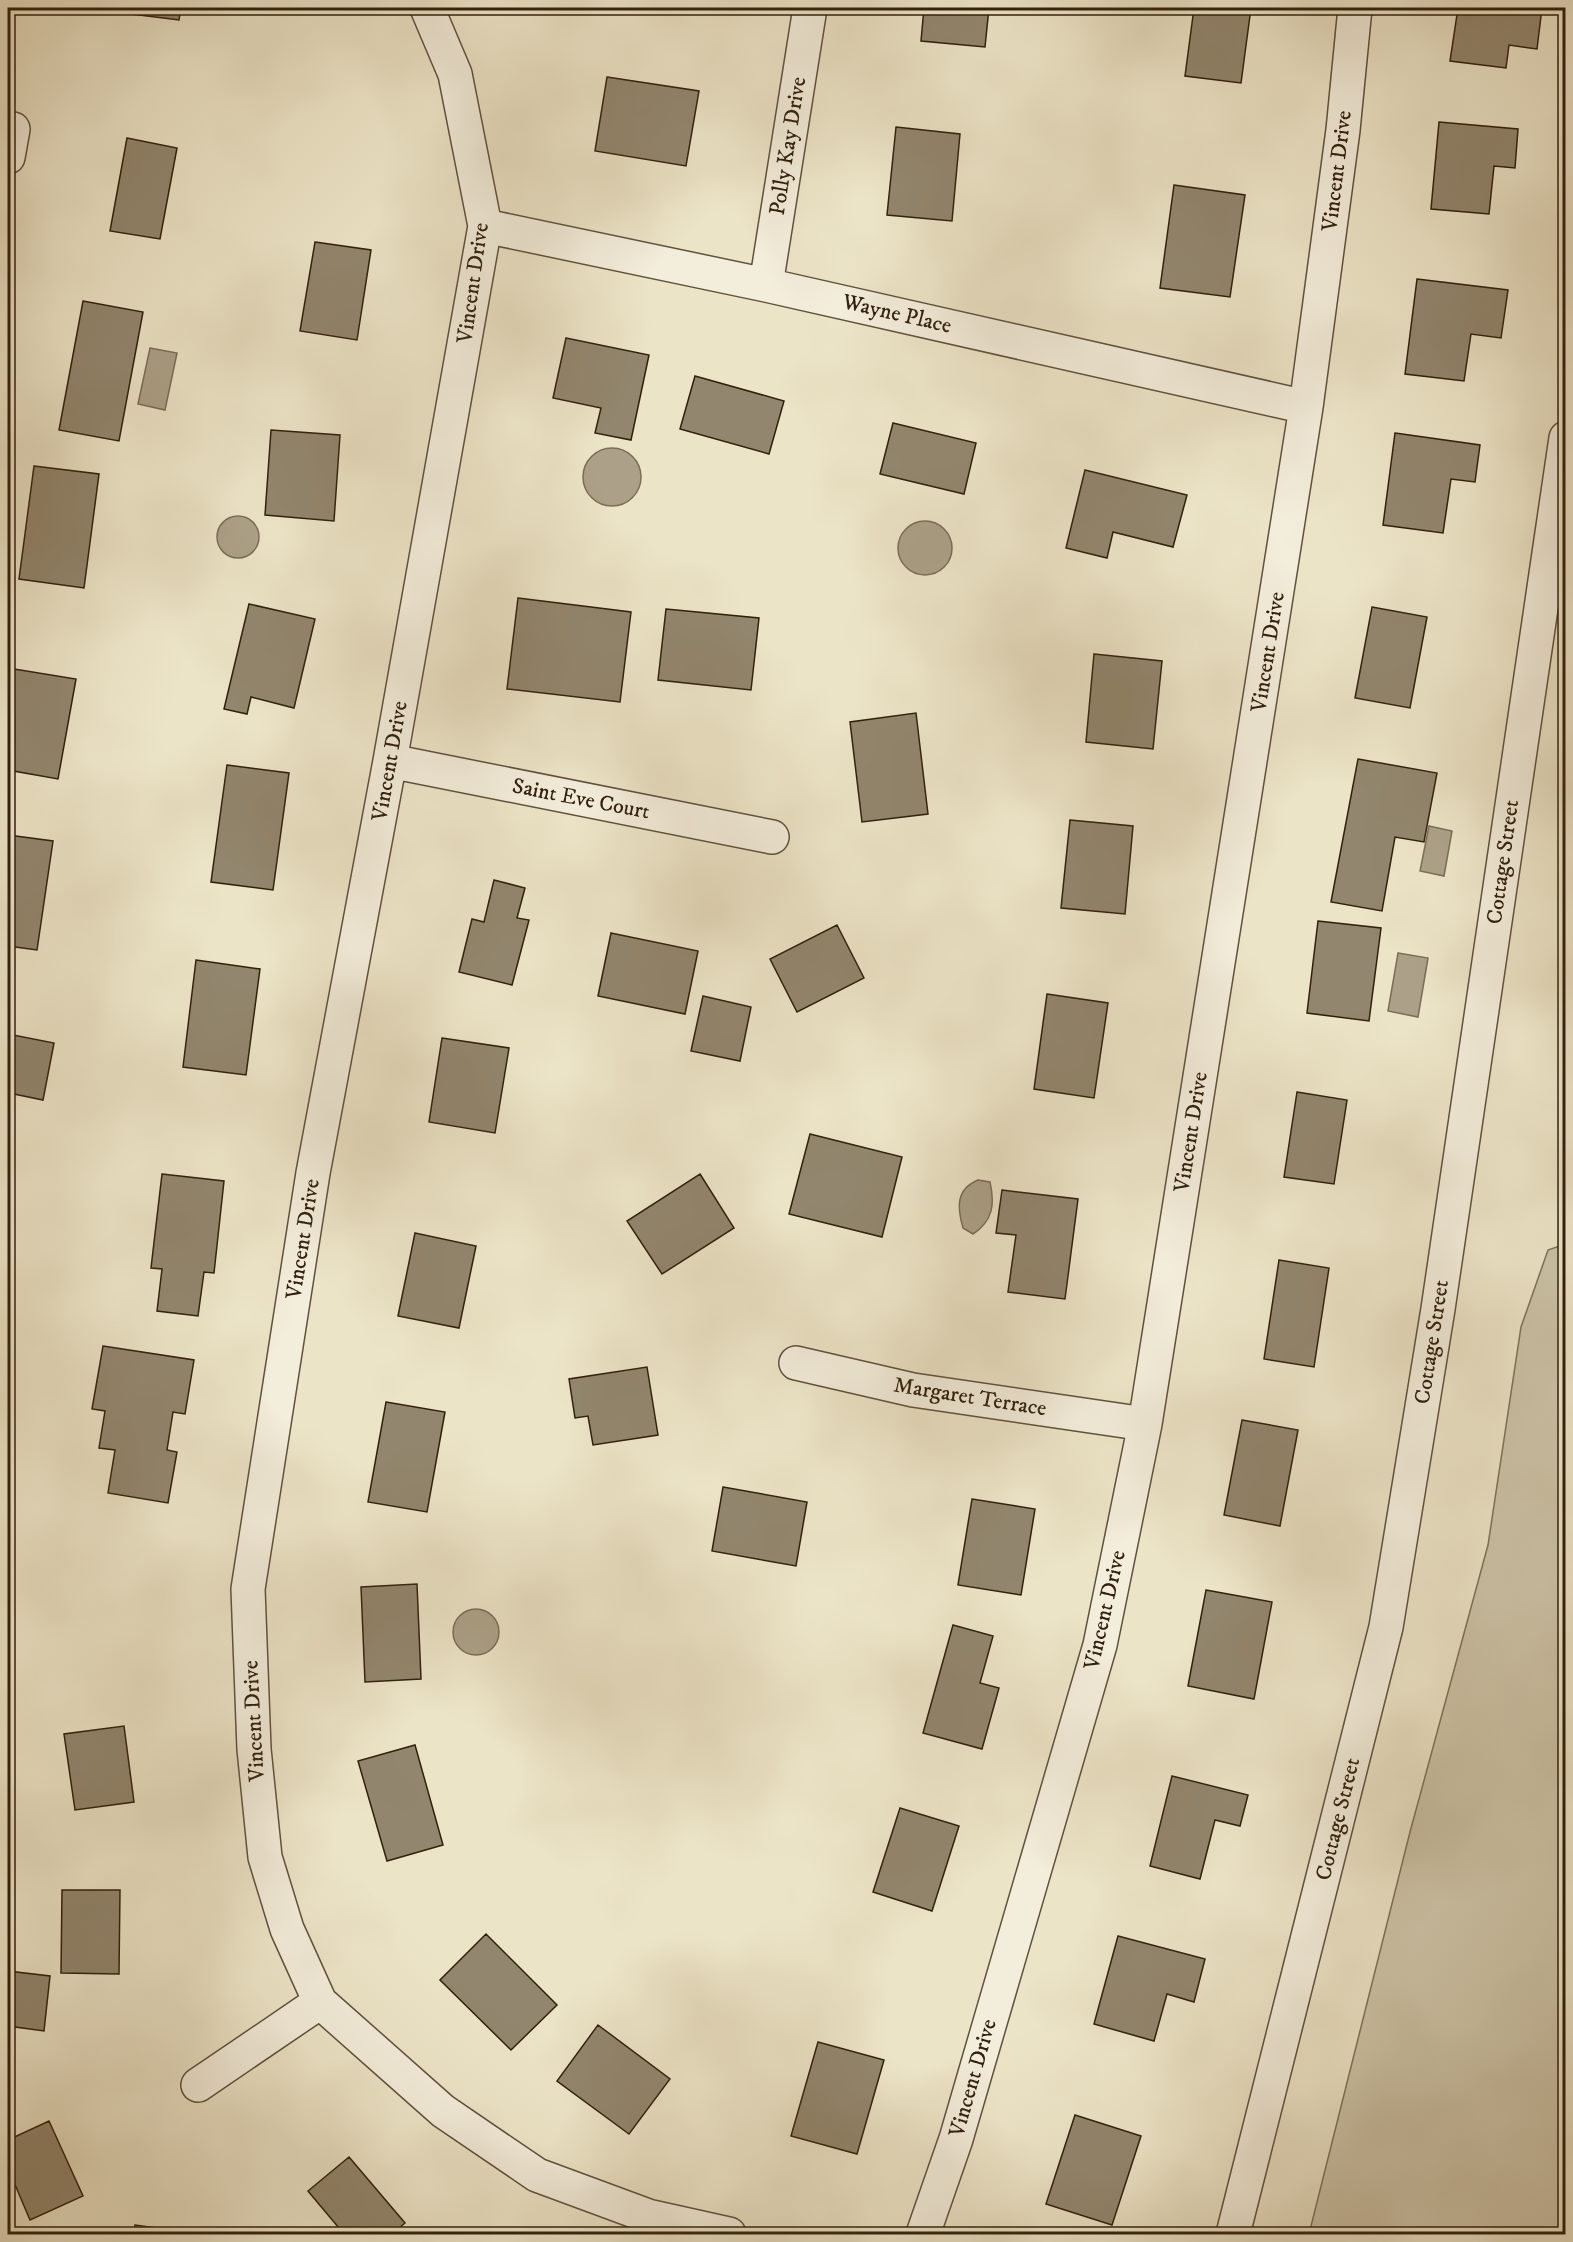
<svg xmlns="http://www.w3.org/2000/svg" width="1573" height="2242" viewBox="0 0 1573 2242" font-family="'IM FELL DW Pica',serif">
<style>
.green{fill:#ccc3a7;stroke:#7e725a;stroke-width:1.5}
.water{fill:#aca188;stroke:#7b6d57;stroke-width:1.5}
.building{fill:#92866e;stroke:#31200d;stroke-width:1.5}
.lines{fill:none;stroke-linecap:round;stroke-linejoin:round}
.minor-casing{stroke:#60513c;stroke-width:36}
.minor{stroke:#f3eddb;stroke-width:33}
.labels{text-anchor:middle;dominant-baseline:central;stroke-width:5;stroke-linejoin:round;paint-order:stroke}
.street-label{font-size:22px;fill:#31200d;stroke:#f3eddb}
</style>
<rect width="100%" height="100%" fill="#ece4c7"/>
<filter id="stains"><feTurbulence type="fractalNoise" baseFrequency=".00333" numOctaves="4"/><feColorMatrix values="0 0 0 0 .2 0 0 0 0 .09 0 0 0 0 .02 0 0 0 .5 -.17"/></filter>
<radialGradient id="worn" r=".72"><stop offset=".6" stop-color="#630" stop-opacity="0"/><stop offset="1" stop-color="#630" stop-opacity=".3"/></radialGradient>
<path class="green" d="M1565,1244v990h-256l101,-402 78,-287 33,-218 27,-77z"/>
<path class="water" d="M150,348l27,5 -12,57 -27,-6z
M583 477a29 29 0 1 1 58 0a29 29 0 1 1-58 0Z
M217 537a21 21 0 1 1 42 0a21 21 0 1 1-42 0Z
M898 548a27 27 0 1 1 54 0a27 27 0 1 1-54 0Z
M1429,826l23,5 -8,45 -24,-5z
M1398,953l30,5 -10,59 -30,-6z
M978,1180l12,2c5,22 3,39 -17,52l-10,-6c-6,-21 -7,-39 15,-48z
M453 1632a23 23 0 1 1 46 0a23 23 0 1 1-46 0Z"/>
<path class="building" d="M107,8h74l-2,12 -72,-9z
M924,8h65l-4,39 -64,-6z
M1194,8h57l-10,75 -56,-7z
M1458,8h84l-5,41 -28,-4 -3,23 -56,-7z
M607,77l92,14 -13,75 -91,-15z
M1439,122l79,7 -3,39 -21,-2 -5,48 -58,-5z
M896,127l64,7 -8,87 -65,-6z
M127,138l50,10 -17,91 -50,-8z
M1174,185l71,10 -15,102 -70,-9z
M315,242l56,8 -14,90 -57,-9z
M1417,279l91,11 -7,48 -30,-4 -7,47 -59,-7z
M83,301l60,11 -24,129 -60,-11z
M566,338l83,17 -18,85 -36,-7 6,-25 -48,-10z
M695,376l89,25 -15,53 -89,-25z
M893,423l83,20 -12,51 -84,-20z
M271,430l69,5 -6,86 -69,-6z
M1395,433l85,12 -5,37 -24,-3 -8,54 -60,-8z
M34,466l65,8 -15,114 -65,-9z
M1085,470l102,25 -14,52 -60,-15 -6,26 -41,-10z
M518,598l113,14 -11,90 -113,-13z
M249,604l66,15 -21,89 -43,-11 -4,17 -23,-5z
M1372,607l55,10 -17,91 -55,-10z
M666,609l93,9 -8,72 -93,-10z
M1094,654l68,7 -9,88 -67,-7z
M8,668l68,11 -18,100 -50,-9z
M916,713l12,101 -66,8 -12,-100z
M1358,759l79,14 -13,69 -29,-5 -13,74 -51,-9z
M227,765l62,8 -16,117 -62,-8z
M1070,820l63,6 -8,88 -64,-6z
M8,835l45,6 -16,109 -29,-4z
M494,880l31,8 -8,30 12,2 -17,65 -53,-13 13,-53 12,3z
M1318,921l63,7 -12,93 -62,-8z
M837,925l27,53 -67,34 -27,-53z
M611,933l87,18 -13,63 -87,-18z
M196,960l64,9 -14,106 -63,-8z
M1047,994l61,9 -14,95 -60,-9z
M703,996l48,11 -11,54 -49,-10z
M8,1034l46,9 -11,57 -34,-7 -1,10z
M442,1038l67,10 -14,85 -66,-11z
M1297,1092l50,8 -13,84 -50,-7z
M810,1134l92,23 -20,80 -93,-23z
M162,1174l62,7 -10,92 -10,-1 -6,44 -41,-5 5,-42 -11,-1z
M700,1174l34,54 -72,46 -35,-53z
M1002,1190l76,9 -13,100 -57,-7 8,-57 -20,-2z
M415,1233l61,13 -17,82 -61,-12z
M1279,1260l50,8 -15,99 -50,-8z
M103,1346l91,14 -9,54 -12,-2 -6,38 10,2 -9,51 -60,-10 7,-43 -16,-2 6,-37 -13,-2z
M647,1367l11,68 -65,10 -5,-29 -13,2 -6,-39z
M386,1402l59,10 -18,100 -59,-10z
M1242,1420l56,10 -18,96 -56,-11z
M723,1487l84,15 -11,64 -84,-15z
M972,1499l63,10 -14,86 -63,-10z
M417,1584l4,95 -56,3 -4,-95z
M1206,1590l66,12 -18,97 -66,-13z
M953,1625l40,11 -13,47 19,5 -17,61 -59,-16z
M124,1726l10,76 -59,8 -11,-76z
M415,1745l28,100 -56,16 -29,-100z
M1172,1776l76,19 -8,31 -25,-6 -15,59 -50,-13z
M900,1808l59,18 -27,85 -59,-19z
M62,1890h58l-1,84 -58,-1z
M486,1934l71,71 -46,45 -71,-70z
M1118,1936l87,23 -11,43 -27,-8 -13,47 -60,-17z
M8,1971l42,5 -6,55 -36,-5z
M598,2025l72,54 -41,55 -72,-53z
M818,2042l66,18 -27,94 -66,-18z
M1075,2115l66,21 -29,89 -66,-21z
M49,2121l34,75 -53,24 -22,-52v-28z
M349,2157l56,66 -13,11h-48l-36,-43z
M135,2225l63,9h-65z"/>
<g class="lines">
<defs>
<path id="minor" d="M427,8l28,66 30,152 -95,535 -77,412 -65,416 6,160 11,108 22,72 33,73 123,109 94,64 111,41 81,18
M8,157l5,-28
M485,226l281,59 540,122
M766,285l44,-277
M390,761l382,76
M796,1363l117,27 232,34
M198,2085l122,-83
M923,2234l33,-95 144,-494 45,-221 161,-1017 37,-277 12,-122
M1233,2234l153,-607 52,-318 128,-871"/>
</defs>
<use href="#minor" class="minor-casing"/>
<use href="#minor" class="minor"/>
</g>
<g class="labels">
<g class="street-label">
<text transform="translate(788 146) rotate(-81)">Polly Kay Drive</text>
<text transform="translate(1337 171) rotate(-83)">Vincent Drive</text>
<text transform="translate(473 283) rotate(-82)">Vincent Drive</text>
<text transform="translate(897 314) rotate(13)">Wayne Place</text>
<text transform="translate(1268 652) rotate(-81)">Vincent Drive</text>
<text transform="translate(390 761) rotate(-80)">Vincent Drive</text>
<text transform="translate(581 799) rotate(11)">Saint Eve Court</text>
<text transform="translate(1503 862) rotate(-82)">Cottage Street</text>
<text transform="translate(1191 1132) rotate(-81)">Vincent Drive</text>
<text transform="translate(303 1239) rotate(-81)">Vincent Drive</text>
<text transform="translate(1432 1342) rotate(-81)">Cottage Street</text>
<text transform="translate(970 1397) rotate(9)">Margaret Terrace</text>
<text transform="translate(1105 1610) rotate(-77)">Vincent Drive</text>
<text transform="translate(254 1721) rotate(-93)">Vincent Drive</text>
<text transform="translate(1338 1819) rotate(-76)">Cottage Street</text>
<text transform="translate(973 2078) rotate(-74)">Vincent Drive</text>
</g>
</g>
<rect width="1573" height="2242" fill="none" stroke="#ece4c7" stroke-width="30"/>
<rect x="9" y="9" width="1555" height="2224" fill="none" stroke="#31200d" stroke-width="3"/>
<rect x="15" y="15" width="1543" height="2212" fill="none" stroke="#31200d" stroke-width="1.5"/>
<rect width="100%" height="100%" filter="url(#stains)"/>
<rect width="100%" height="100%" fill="url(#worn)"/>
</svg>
